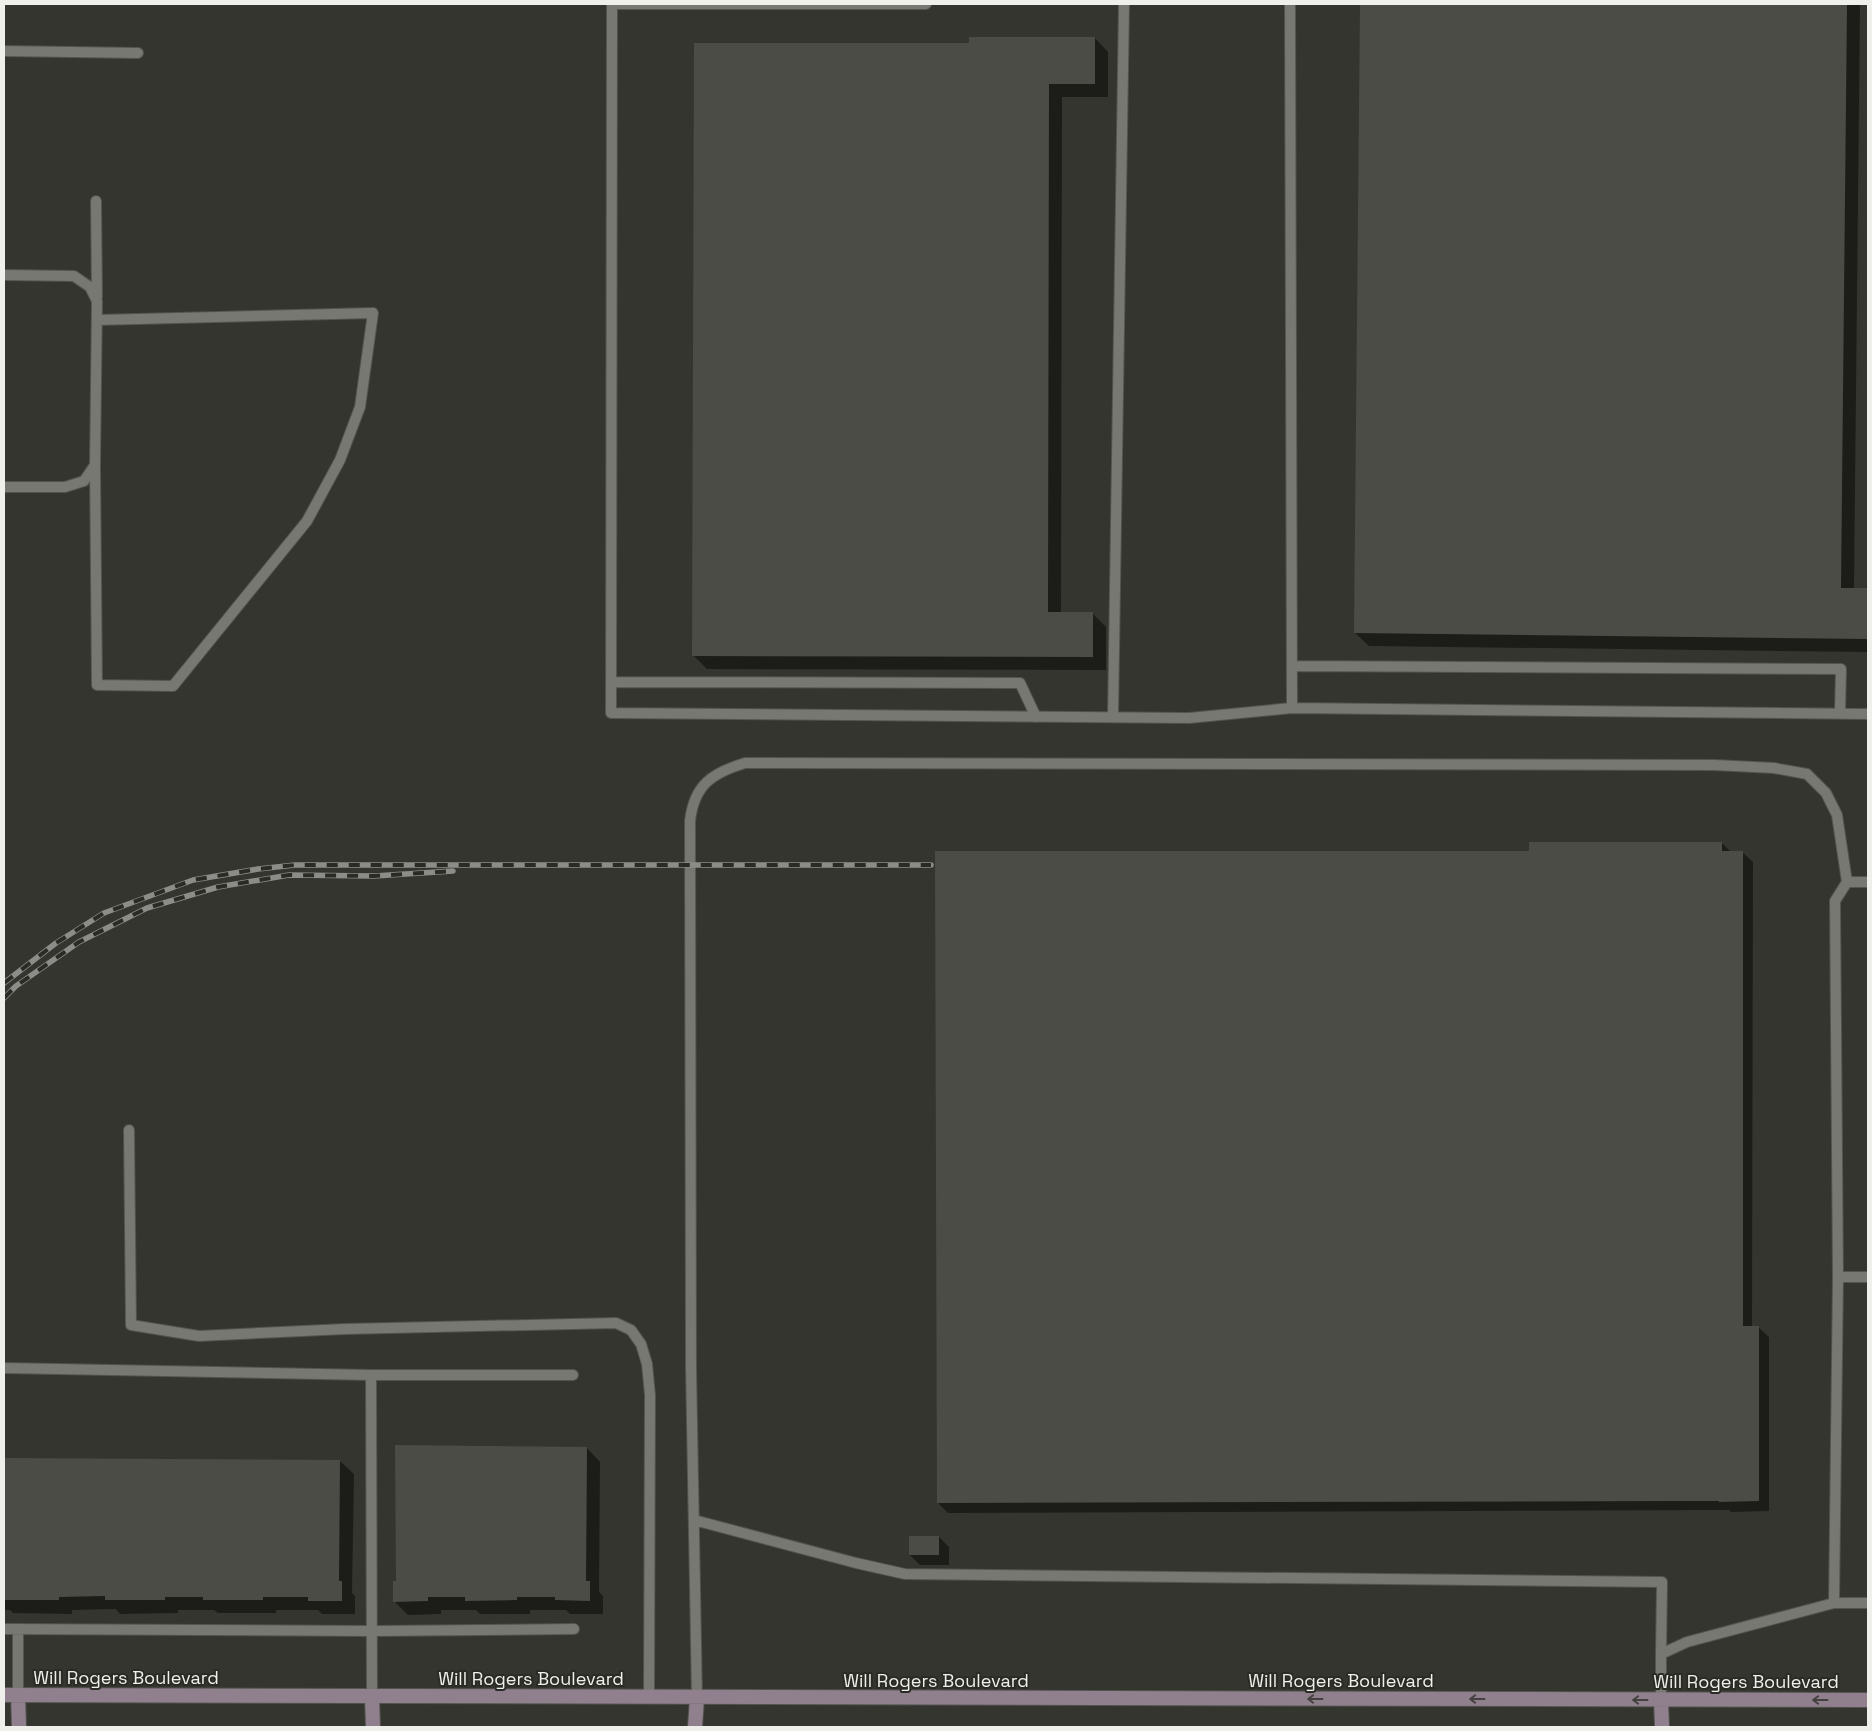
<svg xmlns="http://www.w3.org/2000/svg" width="1872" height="1731" viewBox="0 0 1872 1731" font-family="'Space Grotesk',sans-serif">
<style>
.shadow{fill:#0007}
.building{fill:#4c4c47}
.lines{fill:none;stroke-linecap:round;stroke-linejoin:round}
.service-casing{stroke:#53534f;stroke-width:12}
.secondary-casing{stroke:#53534f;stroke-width:16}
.service{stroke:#787872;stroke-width:10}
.secondary{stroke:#90808d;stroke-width:14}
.rail-casing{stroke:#8c8c88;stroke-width:5.5}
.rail{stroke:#2b2b26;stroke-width:4;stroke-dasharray:11;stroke-linecap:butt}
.oneway{stroke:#444040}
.labels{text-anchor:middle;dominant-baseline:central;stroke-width:4;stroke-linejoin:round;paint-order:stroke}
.street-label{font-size:18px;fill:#efefec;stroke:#2b2b26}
</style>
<rect width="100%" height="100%" fill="#353530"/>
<path class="shadow" d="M1362,4h498l-6,585h14v63l-499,-6 -14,-13z
M1095,38l13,14v45h-46l-1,516h31l14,14v43l-399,-1 -14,-14 277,-610z
M1722,843l9,9h11l11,10 -1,465h6l11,10v174l-38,1 -2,-2 -781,3 -10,-10 592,-651z
M587,1448l13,14 -1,130 4,4v18h-33l-4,-4h-36v4h-50l-4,-4h-35v4l-33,1 -14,-14 3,-19z
M4,1459l336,2 14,13 -2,119 3,3v18h-33l-4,-4h-42v3h-58l-4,-3h-36v3l-58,1 -4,-5 -44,1v4l-59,-1 -3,-3h-6z
M939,1537l10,10v18h-29l-10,-10z"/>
<path class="building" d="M1360,4h487l-6,584h27v51l-514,-6z
M969,37h126v47h-46l-1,528h45v45l-401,-1 2,-613h275z
M1529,842h193v9h21v475h16v175l-40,1v-1h-43l-739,2 -2,-652h594z
M395,1445l192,2 -1,134h4v20l-35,-1v-3h-38v3l-52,1v-4h-37v4l-35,1v-21h3z
M4,1458l336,2 -1,121h3v20h-34v-4h-45v3h-60v-3h-38v3h-60v-4l-46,1v3h-55z
M909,1536h30v19h-30z"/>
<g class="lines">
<defs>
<path id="service" d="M612,4l-1,709 578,5 103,-10
M612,4h314
M1290,4l2,704 576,6
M4,51l134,2
M96,201l1,96
M4,275l70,1 16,11 7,14 -2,164 -11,16 -19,6h-61
M95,465l2,220 76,1 134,-165 33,-61 20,-53 13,-94 -276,7
M1292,666l549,3 -1,44
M611,682l409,1 16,34
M1113,717l11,-713
M129,1130l2,195 68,11 146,-7 271,-6 15,7 10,14 6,20 3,31 -1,303
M1838,1277l-3,-376 12,-19
M4,1368l367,7h202
M371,1375l1,322
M694,1520l162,43 49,11 757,8 -1,72
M1834,1603h34
M4,1629l368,2 202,-2
M18,1629v66
M697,1698l-6,-330 -1,-547c4,-36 22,-48 55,-58l969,2 60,3 33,6 19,19 11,22 10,67h21
M1661,1700v-46l26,-12 147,-39 4,-326h30"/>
<path id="secondary" d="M4,1695l1864,5
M18,1695l1,32
M372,1697l1,30
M1661,1700l1,27
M695,1727l2,-29"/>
</defs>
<use href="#service" class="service-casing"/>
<use href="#secondary" class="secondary-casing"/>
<use href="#service" class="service"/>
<use href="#secondary" class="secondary"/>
<defs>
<path id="rail" d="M4,983l52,-40 48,-30 89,-33 65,-11 37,-4h636
M4,998l12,-12 63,-44 68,-34 71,-21 71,-12 85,1 79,-5"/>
</defs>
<use href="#rail" class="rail-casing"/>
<use href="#rail" class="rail"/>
</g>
<defs><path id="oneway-shaft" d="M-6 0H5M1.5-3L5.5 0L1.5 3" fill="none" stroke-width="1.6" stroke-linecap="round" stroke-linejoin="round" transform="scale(1.25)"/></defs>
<g class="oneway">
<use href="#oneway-shaft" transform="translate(1315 1699) rotate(-180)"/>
<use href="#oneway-shaft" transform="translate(1477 1699) rotate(-180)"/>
<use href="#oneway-shaft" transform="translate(1640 1700) rotate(-180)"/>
<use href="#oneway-shaft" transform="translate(1820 1700) rotate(180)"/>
</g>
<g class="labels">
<g class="street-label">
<text x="126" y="1677">Will Rogers Boulevard</text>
<text x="531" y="1678">Will Rogers Boulevard</text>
<text x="936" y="1680">Will Rogers Boulevard</text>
<text x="1341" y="1680">Will Rogers Boulevard</text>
<text x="1746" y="1681">Will Rogers Boulevard</text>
</g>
</g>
<rect width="1872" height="1731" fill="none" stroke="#efefec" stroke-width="10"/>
</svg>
